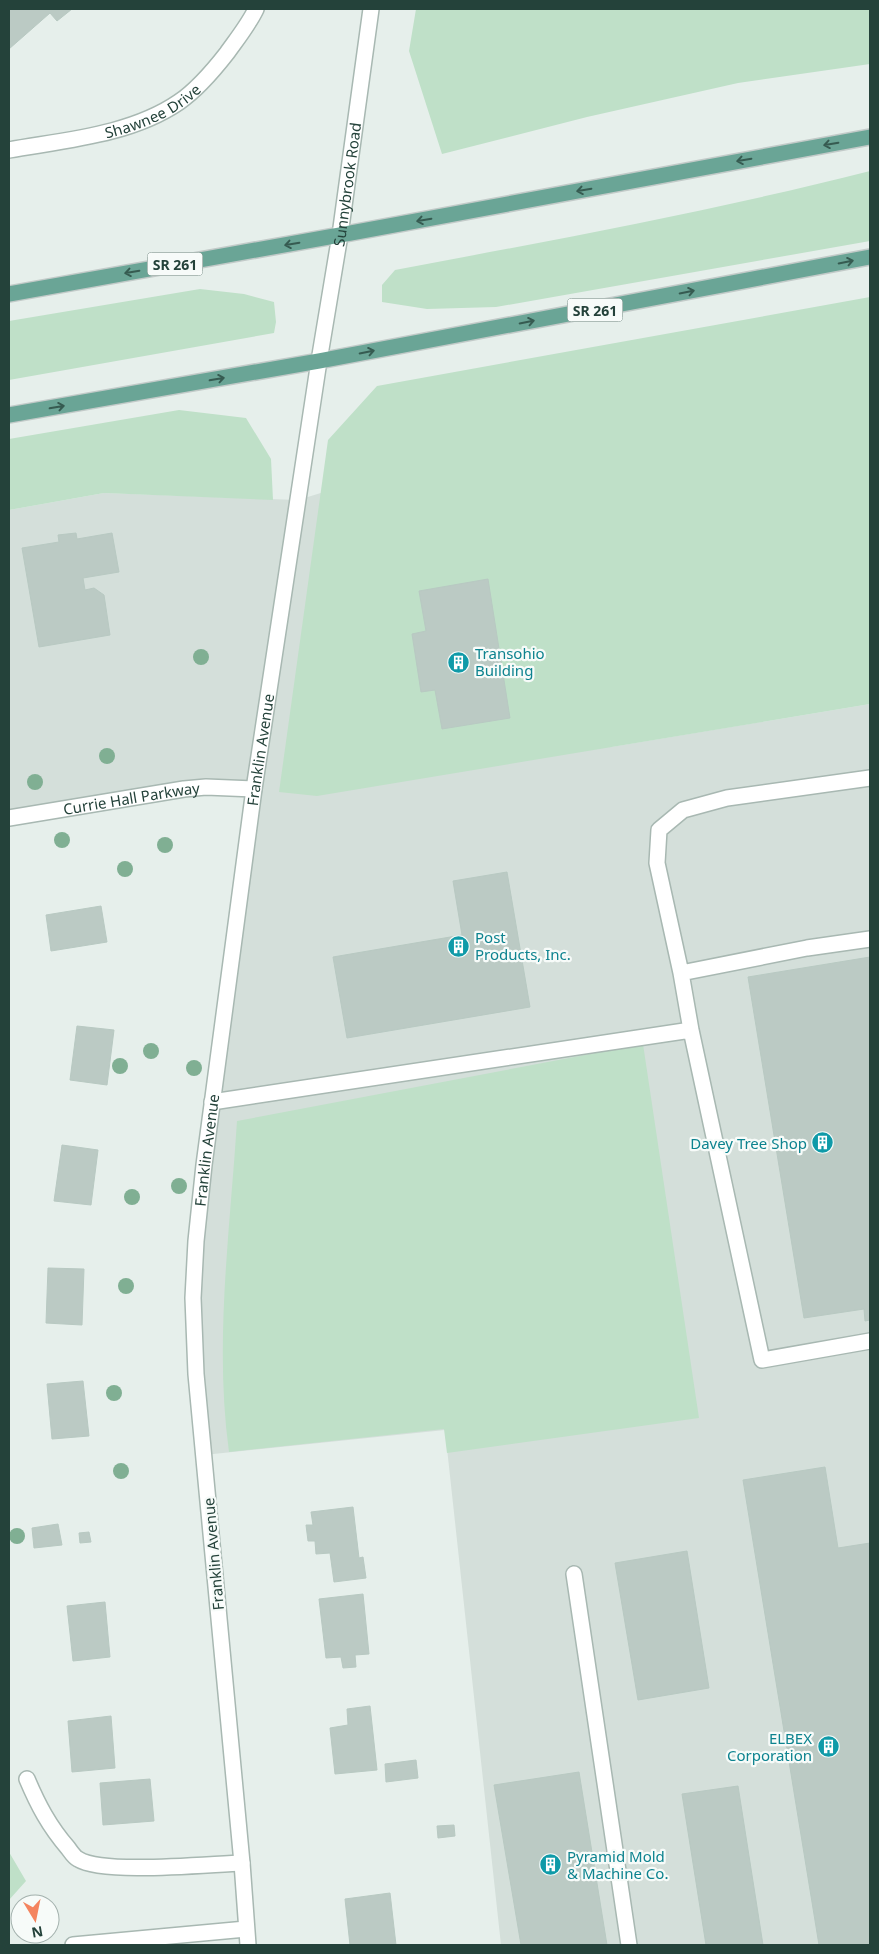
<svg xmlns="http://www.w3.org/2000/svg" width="879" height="1954" viewBox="0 0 879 1954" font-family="'Noto Sans',sans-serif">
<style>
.built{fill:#d4dfda}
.green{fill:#bfe0c8}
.building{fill:#bbcac4;stroke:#b8c9c2}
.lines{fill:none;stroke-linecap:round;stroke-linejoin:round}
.service-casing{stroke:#a8b8b2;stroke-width:18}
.minor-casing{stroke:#a8b8b2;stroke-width:18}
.tertiary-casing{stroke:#a8b8b2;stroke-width:18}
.primary-casing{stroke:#c2cac8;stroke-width:18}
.service{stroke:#fff;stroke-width:15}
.minor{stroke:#fff;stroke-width:15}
.tertiary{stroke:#fff;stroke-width:15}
.primary{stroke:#6aa596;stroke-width:15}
.tree{fill:#80af93}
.oneway{stroke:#365b51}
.labels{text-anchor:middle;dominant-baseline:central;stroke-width:4.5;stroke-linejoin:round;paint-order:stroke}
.shield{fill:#f7fbf9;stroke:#637a73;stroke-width:1}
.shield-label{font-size:14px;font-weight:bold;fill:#24423a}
.street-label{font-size:15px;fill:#24423a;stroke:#f7fbf9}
.culture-label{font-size:15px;fill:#0d838f;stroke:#f7fbf9;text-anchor:start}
</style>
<rect width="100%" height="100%" fill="#e6efeb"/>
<path class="built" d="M337,488l274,259 259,-43v1241h-369l-56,-515 -241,25 -11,-157 60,-509 -47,-2 -197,31v-308l95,-17 194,7z"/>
<path class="green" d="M416,9h454v55l-132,19 -151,34 -145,37 -33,-103z
M870,171v70l-374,66 -69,2 -45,-7v-17l13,-15c159,-30 318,-59 475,-99z
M200,289l44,5 30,8 2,20 -2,11 -265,47v-59z
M870,297v407l-553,92 -38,-4 49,-352 49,-54z
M179,410l67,8 25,41 2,41 -169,-7 -95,17v-71z
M643,1044l56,374 -252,35 -3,-24 -215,23c-15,-109 1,-221 8,-331z
M9,1852l17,29 -17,19z"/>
<path class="building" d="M9,9h63l-15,12 -7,-8 -41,36z
M76,533l1,6 35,-6 7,39 -36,6 2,12 9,-2 10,7 6,40 -71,12 -17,-99 37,-6 -1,-7z
M488,579l22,139 -68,11 -7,-39 -14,2 -9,-58 14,-3 -7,-40z
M507,872l23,135 -183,31 -14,-81 129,-22 -9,-54z
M101,906l6,36 -56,9 -5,-36z
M870,957v363l-5,1 -1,-12 -60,9 -56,-341z
M77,1026l37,4 -7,55 -37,-5z
M62,1145l36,5 -7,55 -37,-4z
M48,1268l36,1 -2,56 -36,-2z
M83,1381l6,55 -37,3 -5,-55z
M825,1467l13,81 32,-5v402h-51l-76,-465z
M353,1507l6,51 4,-1 3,21 -32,4 -4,-29 -14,1 -1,-13h-7l-2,-16h7l-2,-13z
M58,1524l4,21 -28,3 -2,-20z
M89,1532l2,10 -11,1 -1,-10z
M687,1551l22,137 -71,12 -23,-137z
M363,1594l6,60 -14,1 1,12 -13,1 -2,-11 -15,1 -7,-59z
M105,1602l5,55 -37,4 -6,-55z
M370,1706l7,64 -42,4 -5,-46 18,-3 -1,-16z
M111,1716l4,52 -43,4 -4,-51z
M416,1760l2,18 -32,4 -1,-18z
M579,1772l28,173h-86l-27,-160z
M150,1779l4,42 -51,4 -3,-42z
M738,1786l25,159h-57l-24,-151z
M454,1825l1,11 -17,2 -1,-12z
M390,1893l6,52h-46l-5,-46z"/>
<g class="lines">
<defs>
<path id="service" d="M870,939l-63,9 -126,25 10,57 71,330 108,-19
M681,973l-24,-110 2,-33 24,-20 44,-12 143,-20
M212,1102l479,-72
M574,1574l55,371
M27,1779c11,26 22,47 41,69 3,4 6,9 10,11 25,16 131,5 164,4
M73,1945l173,-16"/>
<g id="minor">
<path id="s1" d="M9,150c56,-10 122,-15 170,-48 19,-13 34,-31 48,-49 10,-14 22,-29 29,-44"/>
<path id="s2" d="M9,818l175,-29 22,-2 48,2"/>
</g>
<g id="tertiary">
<path id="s3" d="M248,1945l-6,-82 -46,-489 -3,-76 3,-57 8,-76 50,-376 65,-428 21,-126 31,-226"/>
</g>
<path id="primary" d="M9,294l331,-59 530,-98
M9,415l310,-54 551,-104"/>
</defs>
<use href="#service" class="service-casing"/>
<use href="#minor" class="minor-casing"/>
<use href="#tertiary" class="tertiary-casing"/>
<use href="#primary" class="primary-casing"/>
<use href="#service" class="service"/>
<use href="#minor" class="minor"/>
<use href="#tertiary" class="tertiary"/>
<use href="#primary" class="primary"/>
</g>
<g class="tree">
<circle cx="201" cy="657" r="8"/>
<circle cx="107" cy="756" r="8"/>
<circle cx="35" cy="782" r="8"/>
<circle cx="62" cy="840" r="8"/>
<circle cx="165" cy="845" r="8"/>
<circle cx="125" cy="869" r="8"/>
<circle cx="151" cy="1051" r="8"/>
<circle cx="120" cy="1066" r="8"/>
<circle cx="194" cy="1068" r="8"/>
<circle cx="179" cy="1186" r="8"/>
<circle cx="132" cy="1197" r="8"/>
<circle cx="126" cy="1286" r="8"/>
<circle cx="114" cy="1393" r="8"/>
<circle cx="121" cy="1471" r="8"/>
<circle cx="17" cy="1536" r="8"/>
</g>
<defs><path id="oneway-shaft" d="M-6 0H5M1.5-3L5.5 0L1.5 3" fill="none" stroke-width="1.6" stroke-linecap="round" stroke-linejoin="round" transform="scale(1.25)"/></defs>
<g class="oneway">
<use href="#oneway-shaft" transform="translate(831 144) rotate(170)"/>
<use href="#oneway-shaft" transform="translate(744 160) rotate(170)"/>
<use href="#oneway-shaft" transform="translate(584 190) rotate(170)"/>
<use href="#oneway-shaft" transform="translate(424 220) rotate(170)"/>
<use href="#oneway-shaft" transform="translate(292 244) rotate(170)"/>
<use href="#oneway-shaft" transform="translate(846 262) rotate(-11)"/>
<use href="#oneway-shaft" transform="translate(132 272) rotate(170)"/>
<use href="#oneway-shaft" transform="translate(687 292) rotate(-11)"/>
<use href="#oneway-shaft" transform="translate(527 322) rotate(-11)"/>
<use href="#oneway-shaft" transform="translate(367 352) rotate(-11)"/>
<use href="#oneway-shaft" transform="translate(217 379) rotate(-10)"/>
<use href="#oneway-shaft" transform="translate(57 407) rotate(-10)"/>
</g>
<defs>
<symbol id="building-disc" viewBox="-11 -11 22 22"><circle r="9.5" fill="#0f9aa8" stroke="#f7fbf9"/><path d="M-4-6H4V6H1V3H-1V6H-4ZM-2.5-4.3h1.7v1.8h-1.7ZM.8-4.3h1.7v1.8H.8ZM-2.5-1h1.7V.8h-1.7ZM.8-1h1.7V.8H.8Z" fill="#fff"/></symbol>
</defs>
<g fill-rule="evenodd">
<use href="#building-disc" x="446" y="650" width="25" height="25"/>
<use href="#building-disc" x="446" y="934" width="25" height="25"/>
<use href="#building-disc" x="810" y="1130" width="25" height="25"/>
<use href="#building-disc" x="816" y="1734" width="25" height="25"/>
<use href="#building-disc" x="538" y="1852" width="25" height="25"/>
</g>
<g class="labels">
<g class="shield">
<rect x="147.5" y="252.5" width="55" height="23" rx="4"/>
<rect x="567.5" y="298.5" width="55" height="23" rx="4"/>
</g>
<g class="shield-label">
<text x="175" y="264">SR 261</text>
<text x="595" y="310">SR 261</text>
</g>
<g class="street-label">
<text stroke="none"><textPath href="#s1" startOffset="150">Shawnee Drive</textPath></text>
<text stroke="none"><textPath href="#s3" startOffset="1774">Sunnybrook Road</textPath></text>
<text stroke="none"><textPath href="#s3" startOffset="1202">Franklin Avenue</textPath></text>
<text stroke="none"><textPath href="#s2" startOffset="124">Currie Hall Parkway</textPath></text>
<text stroke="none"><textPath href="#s3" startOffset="798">Franklin Avenue</textPath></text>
<text transform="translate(213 1554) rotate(-95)">Franklin Avenue</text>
</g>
<g class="culture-label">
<text x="475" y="653">Transohio<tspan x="475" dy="17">Building</tspan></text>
<text x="475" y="937">Post<tspan x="475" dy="17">Products, Inc.</tspan></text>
<text x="807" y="1143" text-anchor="end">Davey Tree Shop</text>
<text x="812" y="1738" text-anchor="end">ELBEX<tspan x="812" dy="17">Corporation</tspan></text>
<text x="567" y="1856">Pyramid Mold<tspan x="567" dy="17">&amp; Machine Co.</tspan></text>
</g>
</g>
<rect width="879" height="1954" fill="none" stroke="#24423a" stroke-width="20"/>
<g transform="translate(35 1919) rotate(170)"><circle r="24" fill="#f7fbf9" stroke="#a3b1ad"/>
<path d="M0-4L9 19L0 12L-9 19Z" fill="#f4845f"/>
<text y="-8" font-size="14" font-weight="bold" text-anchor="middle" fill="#24423a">N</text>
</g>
</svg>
